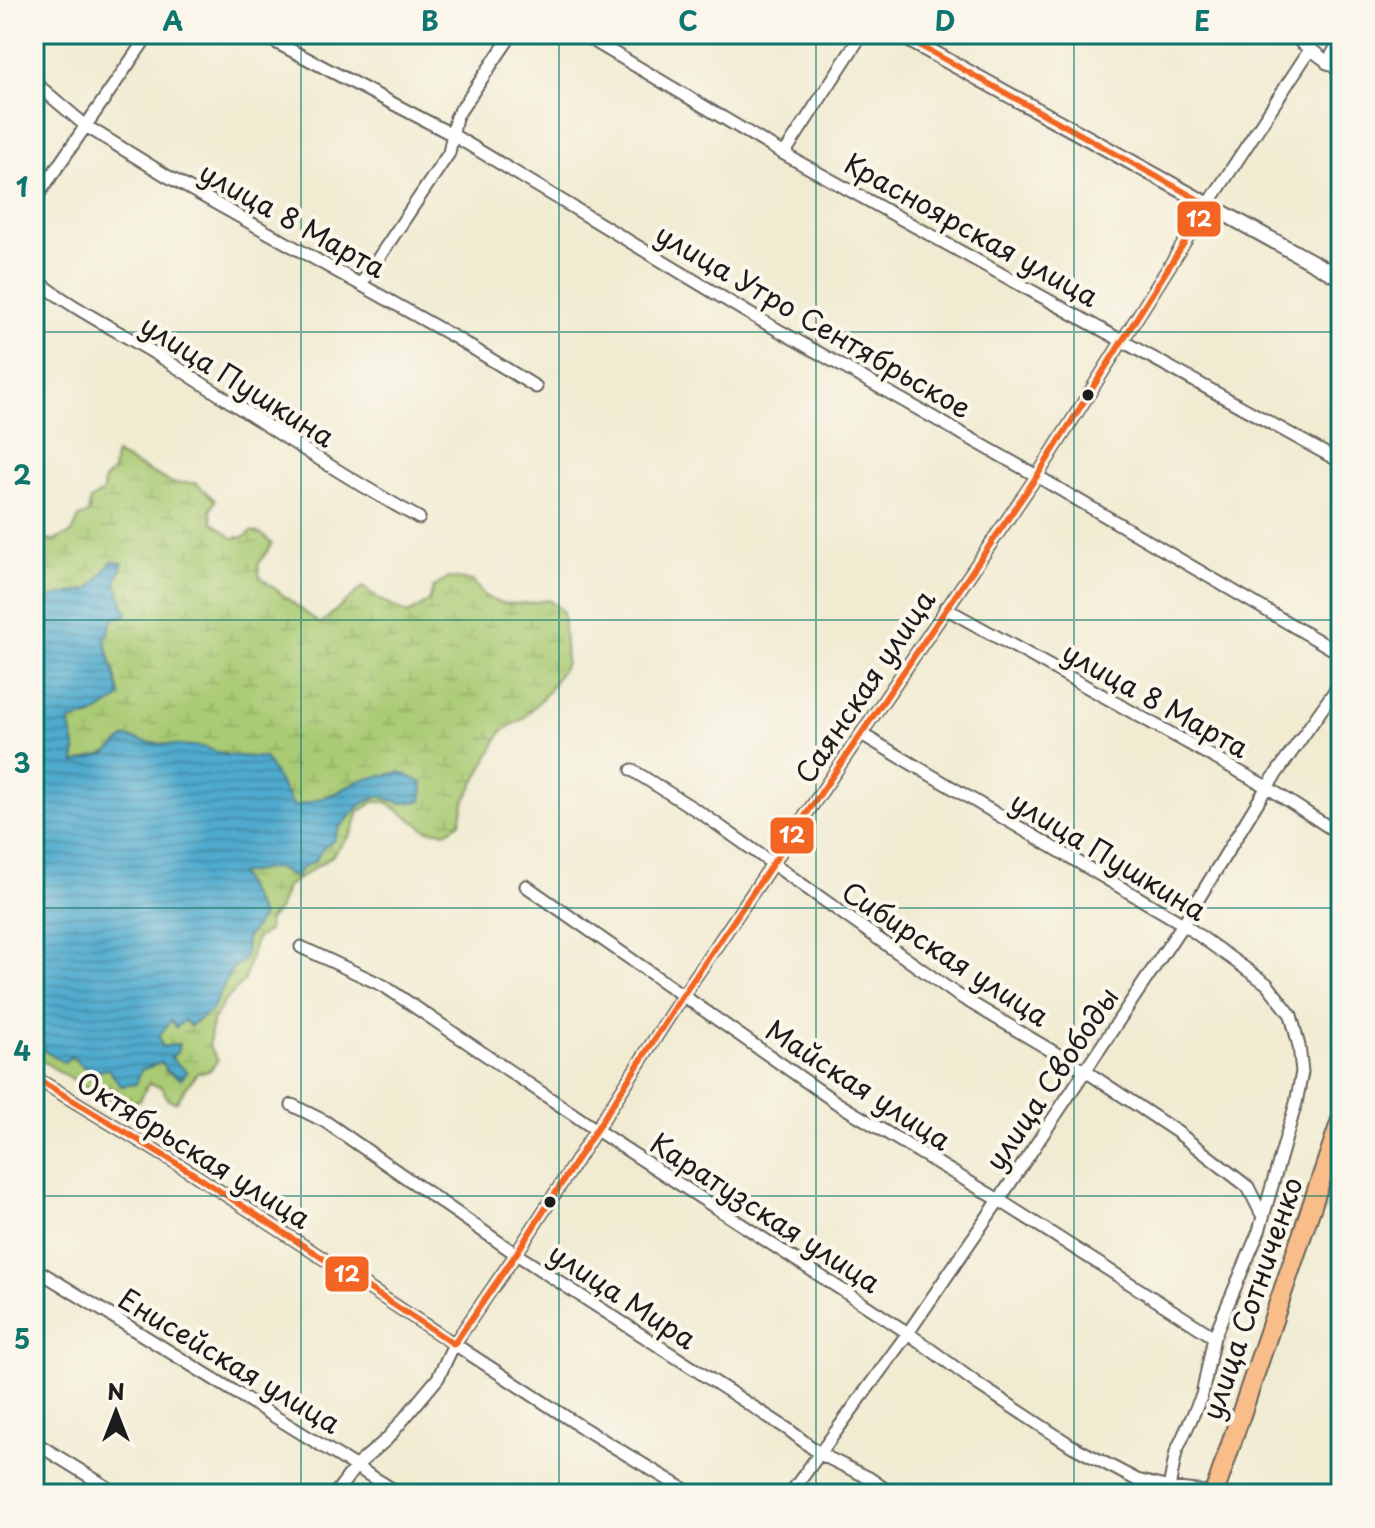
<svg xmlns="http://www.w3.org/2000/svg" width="1375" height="1528" viewBox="0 0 1375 1528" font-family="'Playpen Sans',sans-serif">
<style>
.wetland{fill:url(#wetland-marsh);stroke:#637448;stroke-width:2}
.water{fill:url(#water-rules);stroke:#366375;stroke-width:2}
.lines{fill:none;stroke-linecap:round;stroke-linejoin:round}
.minor-casing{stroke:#67645c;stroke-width:15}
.tertiary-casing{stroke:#67645c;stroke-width:18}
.primary-casing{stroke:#67645c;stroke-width:22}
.minor{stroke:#fff;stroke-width:11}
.tertiary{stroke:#fff;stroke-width:14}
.primary{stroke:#f8bd89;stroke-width:18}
.bus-1-casing{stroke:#fbf7ec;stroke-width:12}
.bus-1{stroke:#f26522;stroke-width:6}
.grid{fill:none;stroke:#0f766e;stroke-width:2;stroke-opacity:0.55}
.bus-dot{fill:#1c1c1c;stroke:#fbf7ec;stroke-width:3}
.labels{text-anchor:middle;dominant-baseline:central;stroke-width:8;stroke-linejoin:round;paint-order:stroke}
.street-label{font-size:28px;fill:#1c1c1c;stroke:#fbf7ec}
.line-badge{stroke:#fbf7ec;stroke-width:3}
.badge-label{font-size:22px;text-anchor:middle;font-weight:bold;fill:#fff}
.neatline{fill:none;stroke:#0f766e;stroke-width:3}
.grid-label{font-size:26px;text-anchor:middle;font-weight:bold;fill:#0f766e}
</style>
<defs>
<pattern id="wetland-marsh" width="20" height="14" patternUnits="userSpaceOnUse" patternTransform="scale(2)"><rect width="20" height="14" fill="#aacb74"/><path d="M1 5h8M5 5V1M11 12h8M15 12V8" fill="none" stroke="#92ae64"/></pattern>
<pattern id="water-rules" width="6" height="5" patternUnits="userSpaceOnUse" patternTransform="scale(2)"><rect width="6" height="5" fill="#50aace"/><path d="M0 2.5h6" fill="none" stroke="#428aa6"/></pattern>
</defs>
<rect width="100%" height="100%" fill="#fbf7ec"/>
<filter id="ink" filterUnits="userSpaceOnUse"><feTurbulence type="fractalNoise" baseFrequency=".0125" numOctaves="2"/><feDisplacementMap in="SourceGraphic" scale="16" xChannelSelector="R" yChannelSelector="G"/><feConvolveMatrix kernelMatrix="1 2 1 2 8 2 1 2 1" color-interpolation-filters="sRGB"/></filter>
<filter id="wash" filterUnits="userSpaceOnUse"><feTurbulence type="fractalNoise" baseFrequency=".006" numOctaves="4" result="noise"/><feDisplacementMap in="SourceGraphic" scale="32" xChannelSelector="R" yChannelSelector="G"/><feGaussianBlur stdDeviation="1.8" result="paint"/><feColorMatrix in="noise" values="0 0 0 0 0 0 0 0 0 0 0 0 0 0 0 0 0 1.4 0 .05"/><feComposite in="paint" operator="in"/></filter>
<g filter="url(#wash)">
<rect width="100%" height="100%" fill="#f1ebd2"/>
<path class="wetland" d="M115,454l57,29h24l19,17 -4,10 1,11 20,17 12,-1 8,-6 11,4 9,9 -14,21 2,12 60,47 43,-37 19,14 26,13 21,-13 4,-13 15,-10 25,3c4,4 8,12 12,15 16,12 47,7 64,4l14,11 3,52 -19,30 -24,26 -21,12 -38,72 -4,20 -14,9 -19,-2 -41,-28h-12l-15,10 -7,21 -21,24 -45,30 -7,22 -10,11 -1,11 -12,8 -12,42 -20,21 -12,21 -3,23 9,14 -9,11 -12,2 -21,29 -8,-2 -6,-13 -14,-3 -8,16 -15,3 -17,-2 -74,-45v-518l21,2 17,-7 7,-16 9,-3 2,-14 13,-8 1,-12 9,-9z"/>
<path class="water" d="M112,561l11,2 -7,19 11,33 -14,4 -8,21 16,57 -29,19 -23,5 6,25v17l32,-10 19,-16 26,6 51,4 24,8 38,3 29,49 37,-12 30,-15 39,-8 23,11 -1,18 -21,2 -22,-7 -17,8 -23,24 -6,13 -11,8 -6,11 -14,8 -7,9 -20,-9 -36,6 23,43 -16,22 -1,19 -15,14 -17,37 -23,17 -6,-6 -8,8 -5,-8 -12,16 3,11 17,-3 -1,7 -7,7 16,14 -6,7 -15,-8 -4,-9 -21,8 -5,14 -15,2 -13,-17 -18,4 -19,-17 -6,7 -21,-12 -3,-22 -7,-1v-402l18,-29 38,-8z"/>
</g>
<g filter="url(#ink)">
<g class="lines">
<defs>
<path id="minor" d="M260,34l193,101 295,178 289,163 304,178
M582,34l202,120 557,308
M1290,34l51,38
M1327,63l14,-24
M34,82l52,44 81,50 289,162 80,49
M784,154l78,-120
M34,201l115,-167
M34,278c40,32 87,54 130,81 85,54 167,111 255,159
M361,284l88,-131 7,-36 56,-83
M945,608l322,179 74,48
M863,735l320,189 84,60 24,31 8,31 3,26 -6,31 -37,128 -45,106 -12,58 -26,57 -7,36
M632,770l72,45 252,179 128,76 93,62 71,55 14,28
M526,886l311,217 162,97 215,137
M301,947l83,39 211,143 313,204 71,52 93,61 65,34 32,8 45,5
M34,1077l152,92 397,259 109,66
M292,1105l34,17 190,132 273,176 31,24 49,24 23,16
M34,1268l366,226
M34,1442l84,52
M335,1494l21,-28 31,-27 51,-61 16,-34 62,-90 167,-259 354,-519 171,-271 101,-154
M790,1494l118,-161 91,-133 184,-276 84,-137 74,-105"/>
<path id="tertiary" d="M899,34l442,244"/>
<path id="primary" d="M1214,1494l127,-374"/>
</defs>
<use href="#minor" class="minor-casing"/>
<use href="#tertiary" class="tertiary-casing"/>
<use href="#primary" class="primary-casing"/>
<use href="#minor" class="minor"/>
<use href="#tertiary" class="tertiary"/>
<use href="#primary" class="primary"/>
<defs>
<path id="bus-1" d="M34,1077l152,92 268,175 62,-90 167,-259 354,-519 171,-271 -309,-171"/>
</defs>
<use href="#bus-1" class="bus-1-casing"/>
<use href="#bus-1" class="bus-1"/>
</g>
</g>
<path class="grid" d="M301,34v1460M559,34v1460M816,34v1460M1074,34v1460M34,332h1307M34,620h1307M34,908h1307M34,1196h1307"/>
<g class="bus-dot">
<circle cx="1088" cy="395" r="7"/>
<circle cx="550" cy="1202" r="7"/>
</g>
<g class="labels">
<g class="street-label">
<text transform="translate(293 219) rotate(29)">улица 8 Марта</text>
<text transform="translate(972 229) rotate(29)">Красноярская улица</text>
<text transform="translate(814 320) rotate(30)">улица Утро Сентябрьское</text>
<text transform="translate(238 380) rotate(32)">улица Пушкина</text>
<text transform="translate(864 686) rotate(-56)">Саянская улица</text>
<text transform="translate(1156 699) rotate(29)">улица 8 Марта</text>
<text transform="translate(1109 855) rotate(31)">улица Пушкина</text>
<text transform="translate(946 953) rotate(33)">Сибирская улица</text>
<text transform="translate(1051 1078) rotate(-56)">улица Свободы</text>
<text transform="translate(859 1084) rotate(33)">Майская улица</text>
<text transform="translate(194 1149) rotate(32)">Октябрьская улица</text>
<text transform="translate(766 1212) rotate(33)">Каратузская улица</text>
<text transform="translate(623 1295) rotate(33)">улица Мира</text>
<text transform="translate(1251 1298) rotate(-71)">улица Сотниченко</text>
<text transform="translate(230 1360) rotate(31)">Енисейская улица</text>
</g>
</g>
<g class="line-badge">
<rect x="1176" y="200" width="46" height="38" rx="8" fill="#f26522"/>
<rect x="769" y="816" width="46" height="39" rx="8" fill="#f26522"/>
<rect x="324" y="1255" width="46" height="38" rx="8" fill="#f26522"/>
</g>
<g class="badge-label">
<text x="1199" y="227">12</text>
<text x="792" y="843">12</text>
<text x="347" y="1282">12</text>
</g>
<rect width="1375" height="1528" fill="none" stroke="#fbf7ec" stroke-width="88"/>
<g transform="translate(116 1412)" stroke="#fbf7ec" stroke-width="6" paint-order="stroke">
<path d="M0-6L14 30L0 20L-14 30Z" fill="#1c1c1c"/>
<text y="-12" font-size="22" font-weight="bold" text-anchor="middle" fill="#1c1c1c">N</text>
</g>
<rect x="44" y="44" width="1287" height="1440" class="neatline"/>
<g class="grid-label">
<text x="173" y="31">A</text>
<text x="430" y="31">B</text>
<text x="688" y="31">C</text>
<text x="945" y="31">D</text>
<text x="1202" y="31">E</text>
<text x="22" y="197">1</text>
<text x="22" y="485">2</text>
<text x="22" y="773">3</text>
<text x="22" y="1061">4</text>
<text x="22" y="1349">5</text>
</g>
</svg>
